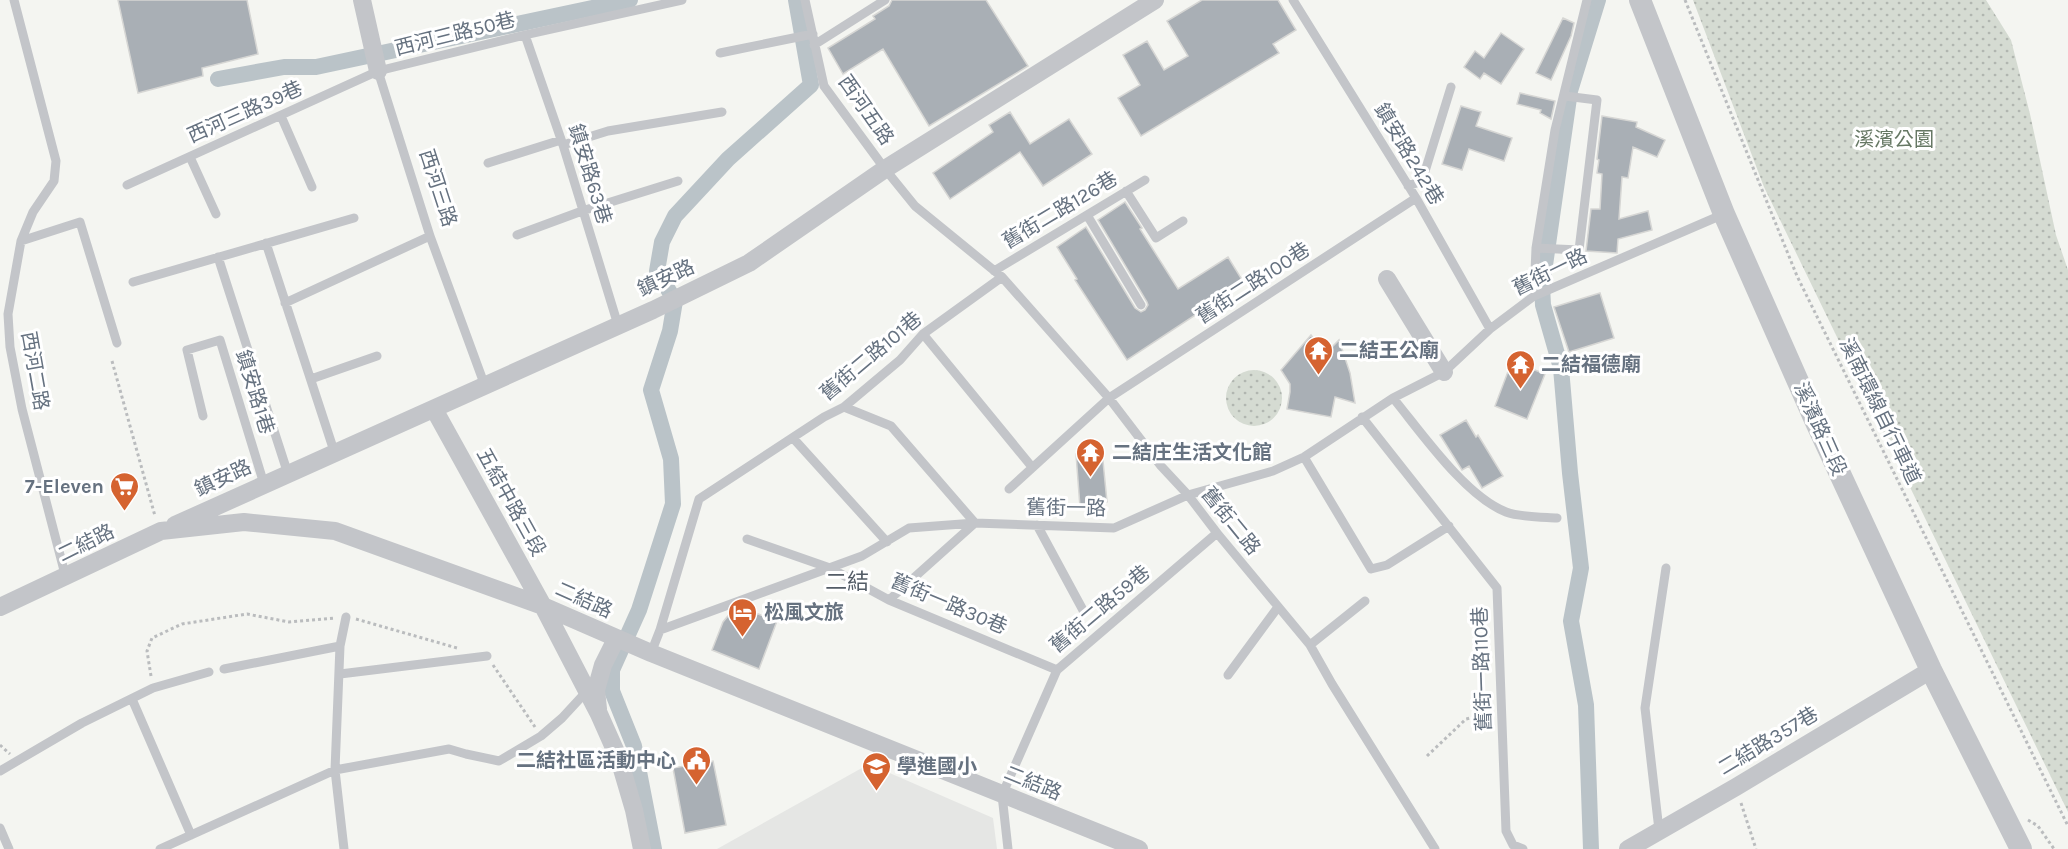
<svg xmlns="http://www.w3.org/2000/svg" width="2068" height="849" viewBox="0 0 2068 849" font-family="Karla,'Noto Sans TC',sans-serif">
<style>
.built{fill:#e5e6e4}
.green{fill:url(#green-dots)}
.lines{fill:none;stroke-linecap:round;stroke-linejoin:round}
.canal{stroke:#bac3c8;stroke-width:16}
.building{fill:#a9afb5;stroke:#d6d6d4;stroke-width:1.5}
.path{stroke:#babcbe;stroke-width:3;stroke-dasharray:3 3;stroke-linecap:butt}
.service{stroke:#c3c5c9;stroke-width:9}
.minor{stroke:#c3c5c9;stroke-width:18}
.tertiary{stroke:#c3c5c9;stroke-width:22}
.labels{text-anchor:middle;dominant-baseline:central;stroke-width:6;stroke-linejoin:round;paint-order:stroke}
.street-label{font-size:20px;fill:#667280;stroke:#fff}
.park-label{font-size:20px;fill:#667864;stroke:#fff}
.poi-label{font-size:20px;font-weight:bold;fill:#667280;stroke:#fff;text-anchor:start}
.quarter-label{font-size:22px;fill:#535c66;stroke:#fff}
</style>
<defs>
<pattern id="green-dots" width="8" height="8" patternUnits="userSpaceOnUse" patternTransform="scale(1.5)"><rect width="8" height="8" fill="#d5dbd2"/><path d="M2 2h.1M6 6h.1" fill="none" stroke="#b1b6b0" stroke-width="1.8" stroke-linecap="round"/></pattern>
</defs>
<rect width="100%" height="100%" fill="#f4f5f1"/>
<path class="built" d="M869,764l124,54 4,31h-280z"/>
<path class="green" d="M1693,0h293l25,40 19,74 26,121 12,35v542l-304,-625z
M1226 398a28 28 0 1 1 56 0a28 28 0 1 1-56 0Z"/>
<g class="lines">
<path class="canal" d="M218,79l66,-12h32l314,-67
M654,849l-20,-103 -22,-55v-21l27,-60 34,-106 -2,-45 -20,-69 19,-59 5,-30 -18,-30 5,-29 13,-26 53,-57 83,-74 -15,-85
M1591,849l-5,-144 -15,-84 10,-53 -11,-95 -9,-105 -18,-63 -1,-19 28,-195 28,-91"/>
</g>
<path class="building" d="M118,0h129l11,54 -56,14 1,8 -65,17z
M892,0h94l42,66 -99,60 -46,-77 -40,25 -15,-26 47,-29 -2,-3 16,-10z
M1202,0h76l18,30 -23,14 6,9 -138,83 -23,-38 22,-13 -17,-30 24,-14 17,29 24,-14 -21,-35z
M1563,18l11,5 -3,13 -20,44 -15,-7z
M1501,33l23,16 -23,35 -17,-11 -4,6 -16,-12 11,-16 9,7z
M1520,93l35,8 -4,18 -11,-6 1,-3 -24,-6z
M1461,106l20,6 -5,14 36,12 -8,23 -35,-12 -7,21 -20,-6z
M1010,112l20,32 39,-25 23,35 -49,32 -23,-34 -70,47 -17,-26 60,-41 -4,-7z
M1602,116l35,6 -1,5 29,13 -8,17 -24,-10 -5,31 -6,-1 -3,42 29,-8 4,19 -34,9 -1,14 -31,-2 5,-42h9l2,-35 -5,-1 2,-13 -2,-1z
M1125,202l17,26 -2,1 38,60 50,-32 16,26 -117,77 -52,-80 2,-1 -20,-32 29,-20 49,81 6,4 4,-2 3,-5 -1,-3 -49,-82z
M1600,293l14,45 -45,14 -15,-45z
M1311,335l14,19 14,-14 11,33 5,30 -20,-6 -4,20 -44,-8 3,-17v-8l-9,-14z
M1512,361l33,13 -18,45 -32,-13z
M1466,420l10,17 2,-2 25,41 -21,12 -13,-22 -7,4 -22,-35z
M1102,451l5,51 -27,5 -4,-53z
M742,608l35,13 -18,48 -47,-19 11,-28 9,-11z
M713,761l13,64 -41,8 -12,-65z"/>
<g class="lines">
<path class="path" d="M1685,0l112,276 271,550
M112,361l43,155
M356,619l101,29
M493,665l42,62
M151,676l-4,-25 5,-13 30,-14 65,-10 42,8 46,-4
M0,745l10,9
M1427,756l39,-37 25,-6
M1741,803l15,46
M2028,820l10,6 16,23"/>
<path class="service" d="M14,0l42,161 -2,20 -21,31 -12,29 -13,73 2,33 12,62 44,169
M805,0l19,86 61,83 30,37 87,71 107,121 52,68 27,29 29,38 93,112 22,39 103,165
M1293,0l123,198 74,131
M525,35l38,110 55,180
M814,45l71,-45
M720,53l93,-19
M378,71l52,165 55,150
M281,116l31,71
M563,145l45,-14 114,-19
M190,157l26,57
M488,163l73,-23
M127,185l251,-114 147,-36 157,-35
M1408,186l14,-5 29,-94
M1126,191l30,47 27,-17
M1087,215l54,90
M517,235l65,-24 96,-30
M21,241l59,-19 37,121
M266,243l69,211
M1536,248l43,2 18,-150 -32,-4
M218,257l70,217
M994,271l151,-91
M133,282l221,-64
M1534,296l2,-48 19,-118 32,-130
M285,303l145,-67
M923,334l109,133
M311,379l66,-23
M1393,398c28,34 72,98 113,114 13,5 36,5 51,6
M844,407l47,19 84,97 -86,77
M203,416l-16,-66 33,-10 44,144
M1362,417l135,171 9,243 7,14 10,4
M793,438l94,104
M1304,457l67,112 16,-4 62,-39
M1009,489l100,-91 307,-200
M1037,525l47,87
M747,539l83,29 59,32 168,70
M660,630l39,-131 125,-82 20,-10 56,-47 23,-26 79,-57
M1310,645l55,-44
M651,653l9,-23 202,-74 47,-28 66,-5 139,5 74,-33 85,-24 31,-14 89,-59 51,-26 46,-43 44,-33 190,-82
M224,669l116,-23
M340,674l147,-18
M1228,675l50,-68
M132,699l59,136
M0,771l82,-48 71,-35 56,-16
M0,828l9,21
M1659,830l-14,-122 21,-140
M160,849l175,-79 114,-21 17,5 33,7 42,-25 21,-18 24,-26
M344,849l-9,-79 5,-124 6,-29
M1008,849l-6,-54 55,-125 160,-137"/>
<path class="minor" d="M362,0l16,71
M1387,279l57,93
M434,409l109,197 56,108 20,45 15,51 8,39
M175,525l478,-215 96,-47 136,-94 270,-169
M0,607l161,-76 83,-9 91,9 208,75 108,47 488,196
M598,709l-2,-19 7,-25 13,-26
M1628,849l108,-62 195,-117"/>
<path class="tertiary" d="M1640,0l84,214 91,206 116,250 90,179"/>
</g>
<defs>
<symbol id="temple-pin" viewBox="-11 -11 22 30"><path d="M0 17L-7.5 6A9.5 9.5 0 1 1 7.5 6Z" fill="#d56330" stroke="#fff"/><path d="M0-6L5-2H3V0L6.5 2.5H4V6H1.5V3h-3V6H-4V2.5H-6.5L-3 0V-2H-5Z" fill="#fff"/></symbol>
<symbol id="supermarket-pin" viewBox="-11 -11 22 30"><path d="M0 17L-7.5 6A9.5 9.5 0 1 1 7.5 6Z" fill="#d56330" stroke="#fff"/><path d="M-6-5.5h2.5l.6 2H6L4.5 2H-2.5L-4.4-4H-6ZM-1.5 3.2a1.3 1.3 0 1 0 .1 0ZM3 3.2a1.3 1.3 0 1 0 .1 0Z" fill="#fff"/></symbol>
<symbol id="hotel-pin" viewBox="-11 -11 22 30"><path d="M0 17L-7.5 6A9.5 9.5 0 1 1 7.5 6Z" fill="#d56330" stroke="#fff"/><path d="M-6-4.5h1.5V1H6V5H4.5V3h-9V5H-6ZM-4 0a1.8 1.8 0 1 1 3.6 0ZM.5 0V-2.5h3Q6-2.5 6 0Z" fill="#fff"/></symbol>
<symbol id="civic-pin" viewBox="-11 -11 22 30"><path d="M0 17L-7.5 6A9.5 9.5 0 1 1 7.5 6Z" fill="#d56330" stroke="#fff"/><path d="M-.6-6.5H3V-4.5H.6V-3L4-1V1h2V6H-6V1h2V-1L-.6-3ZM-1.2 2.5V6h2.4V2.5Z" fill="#fff"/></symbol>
<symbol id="school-pin" viewBox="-11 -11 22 30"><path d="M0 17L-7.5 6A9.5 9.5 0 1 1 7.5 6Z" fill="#d56330" stroke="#fff"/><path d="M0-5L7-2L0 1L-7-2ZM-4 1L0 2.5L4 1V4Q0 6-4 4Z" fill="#fff"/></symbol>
</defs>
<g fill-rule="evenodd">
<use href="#temple-pin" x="1302" y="334" width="33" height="45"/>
<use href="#temple-pin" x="1504" y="348" width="33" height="45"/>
<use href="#temple-pin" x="1074" y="436" width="33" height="45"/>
<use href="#supermarket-pin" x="108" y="470" width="33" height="45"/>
<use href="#hotel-pin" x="726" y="596" width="33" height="45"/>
<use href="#civic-pin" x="680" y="744" width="33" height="45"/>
<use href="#school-pin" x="860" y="750" width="33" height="45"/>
</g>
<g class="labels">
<g class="street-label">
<text transform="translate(455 34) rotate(-14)">西河三路50巷</text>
<text transform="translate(866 110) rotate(55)">西河五路</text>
<text transform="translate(245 112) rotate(-24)">西河三路39巷</text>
<text transform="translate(1409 154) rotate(59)">鎮安路242巷</text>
<text transform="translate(590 174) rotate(73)">鎮安路63巷</text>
<text transform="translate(438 188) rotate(72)">西河三路</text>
<text transform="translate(1060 210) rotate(-31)">舊街二路126巷</text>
<text transform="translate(1550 272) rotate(-26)">舊街一路</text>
<text transform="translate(666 278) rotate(-25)">鎮安路</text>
<text transform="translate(1253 283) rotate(-33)">舊街二路100巷</text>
<text transform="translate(871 356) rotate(-40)">舊街二路101巷</text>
<text transform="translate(35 371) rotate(80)">西河二路</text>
<text transform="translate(255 392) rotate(73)">鎮安路1巷</text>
<text transform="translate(1880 411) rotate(64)">溪南環線自行車道</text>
<text transform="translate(1820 429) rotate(66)">溪濱路三段</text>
<text transform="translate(223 478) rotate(-25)">鎮安路</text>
<text transform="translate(511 502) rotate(61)">五結中路三段</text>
<text transform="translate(1066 508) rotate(1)">舊街一路</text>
<text transform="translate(1231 521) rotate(51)">舊街二路</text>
<text transform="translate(86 543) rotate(-26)">二結路</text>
<text transform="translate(584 600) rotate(24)">二結路</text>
<text transform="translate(949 604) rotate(23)">舊街一路30巷</text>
<text transform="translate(1100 609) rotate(-40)">舊街二路59巷</text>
<text transform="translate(1482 669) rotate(-92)">舊街一路110巷</text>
<text transform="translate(1768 741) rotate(-31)">二結路357巷</text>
<text transform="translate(1033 783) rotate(22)">二結路</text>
</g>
<g class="park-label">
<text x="1894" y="139">溪濱公園</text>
</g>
<g class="poi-label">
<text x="1339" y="350">二結王公廟</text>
<text x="1541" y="364">二結福德廟</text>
<text x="1112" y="452">二結庄生活文化館</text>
<text x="104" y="486" text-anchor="end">7-Eleven</text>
<text x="764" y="612">松風文旅</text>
<text x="676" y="760" text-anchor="end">二結社區活動中心</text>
<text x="897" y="766">學進國小</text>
</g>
<g class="quarter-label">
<text x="847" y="582">二結</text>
</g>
</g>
</svg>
